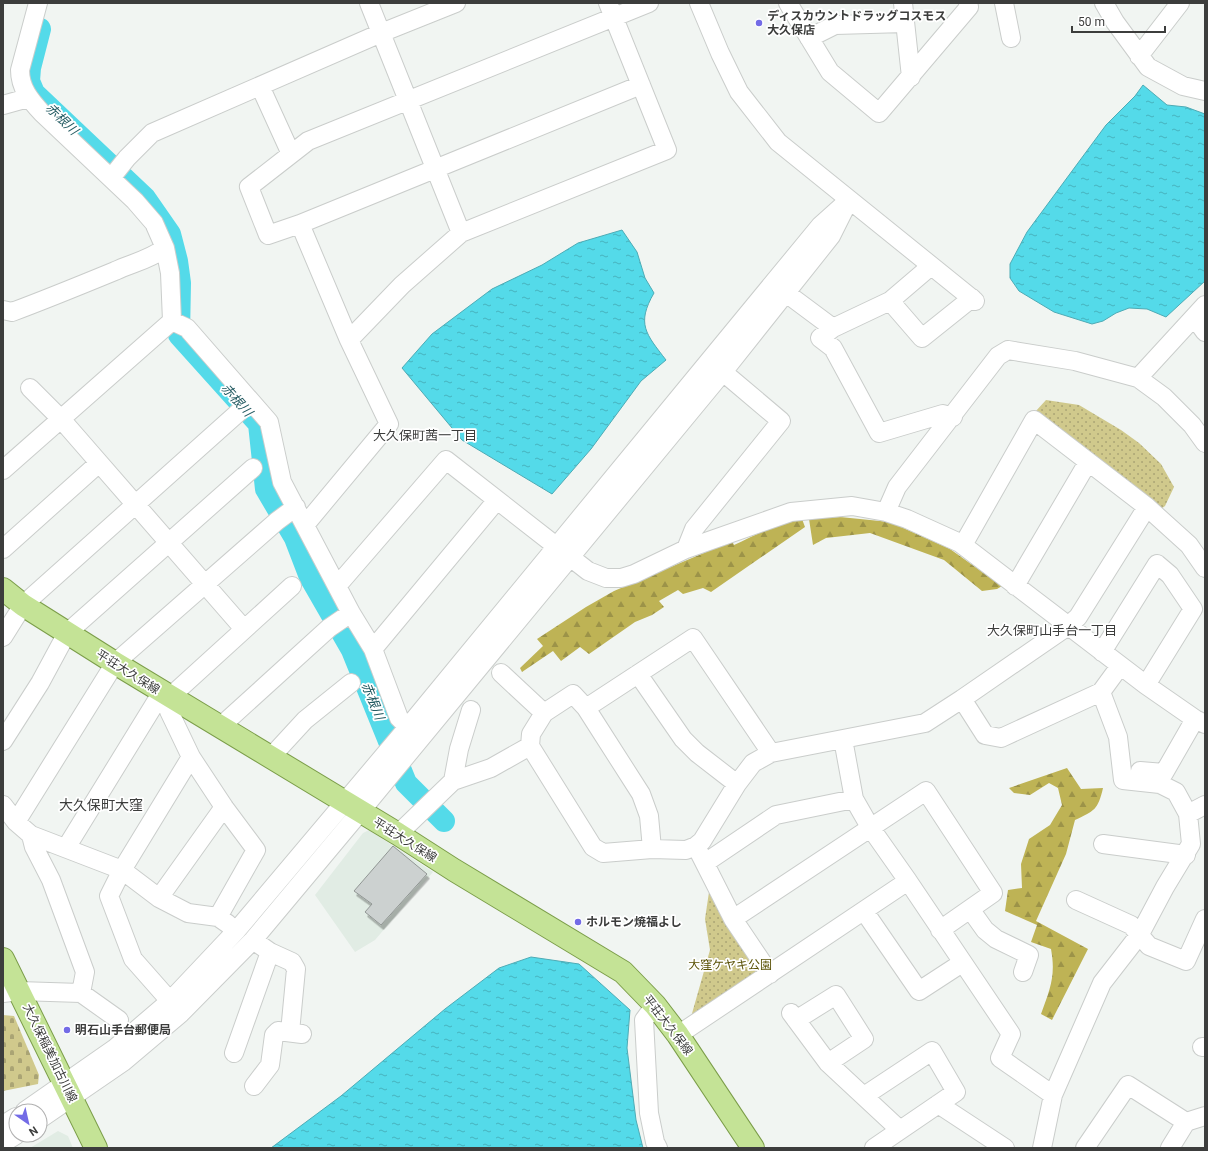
<svg xmlns="http://www.w3.org/2000/svg" width="1208" height="1151" viewBox="0 0 1208 1151" font-family="Roboto,'Noto Sans JP',sans-serif">
<style>
.built{fill:#e1ece4}
.grass{fill:url(#grass-dots)}
.forest{fill:url(#forest-firs)}
.cemetery{fill:url(#cemetery-stones)}
.water{fill:url(#water-ripples);stroke:#4dabb5}
.lines{fill:none;stroke-linecap:round;stroke-linejoin:round}
.river{stroke:#54dae9;stroke-width:22}
.building{fill:#ccd1d0;stroke:#919694;filter:url(#shadow)}
.minor-casing{stroke:#cacdcb;stroke-width:20}
.major-casing{stroke:#7b9d49;stroke-width:24}
.minor{stroke:#fff;stroke-width:18}
.major{stroke:#c4e396;stroke-width:22}
.poi-dot{fill:#736be6;stroke:#fff;stroke-width:1.5}
.labels{text-anchor:middle;dominant-baseline:central;stroke-width:3.5;stroke-linejoin:round;paint-order:stroke}
.poi-label{font-size:12px;font-weight:bold;fill:#3c3d3c;stroke:#fff;text-anchor:start}
.street-label{font-size:12px;fill:#3c3d3c;stroke:#fff}
.park-label{font-size:12px;fill:#5a5206;stroke:#fff}
.water-label{font-size:13px;font-style:italic;fill:#245b62;stroke:#fff}
.neighbourhood-label{font-size:13px;fill:#3c3d3c;stroke:#fff}
.quarter-label{font-size:14px;fill:#3c3d3c;stroke:#fff}
</style>
<defs>
<pattern id="grass-dots" width="8" height="8" patternUnits="userSpaceOnUse"><rect width="8" height="8" fill="#d0c98c"/><path d="M2 2h.1M6 6h.1" fill="none" stroke="#aaa474" stroke-width="1.8" stroke-linecap="round"/></pattern>
<pattern id="forest-firs" width="22" height="20" patternUnits="userSpaceOnUse"><rect width="22" height="20" fill="#beb355"/><path d="M5 1l3.5 6h-7zM16 11l3.5 6h-7z" fill="#9c9348"/></pattern>
<pattern id="cemetery-stones" width="16" height="16" patternUnits="userSpaceOnUse"><rect width="16" height="16" fill="#d0c98c"/><path d="M2 7V4a2 2 0 0 1 4 0v3zM10 15v-3a2 2 0 0 1 4 0v3z" fill="#aaa474"/></pattern>
<pattern id="water-ripples" width="26" height="14" patternUnits="userSpaceOnUse"><rect width="26" height="14" fill="#54dae9"/><path d="M2 4q2-2 4 0t4 0M15 11q2-2 4 0t4 0" fill="none" stroke="#47b2be"/></pattern>
<filter id="shadow"><feDropShadow dx="2.5" dy="4.5" stdDeviation="0" flood-color="#0004"/></filter>
</defs>
<rect width="100%" height="100%" fill="#f1f5f2"/>
<path class="built" d="M369,830l64,42 -58,68 -20,12 -40,-57 48,-62z
M58,1131l10,5 5,12h-43z"/>
<path class="grass" d="M1046,400l33,5 42,25 18,13 22,21 13,23 -9,19 -4,3 -126,-97z
M709,892l49,75v7l-67,43 19,-67 -5,-31z"/>
<path class="forest" d="M840,517l50,5 60,27 52,37 -5,3 -15,2 -38,-31 -74,-27 -44,5 -13,7 -4,-26z
M802,519l3,8 -94,65 -8,-4 -20,6 -5,-4 -19,11 5,6 -12,8 -17,7 -46,32 -9,-7 -19,14 -8,-10 -31,21 -2,-4 23,-22 -6,-7 49,-32 28,-16 118,-50 2,4c23,-10 43,-23 68,-26z
M1067,768l14,21 22,-1c-5,22 -9,23 -28,32l-9,34 -30,67 52,28 -36,71 -11,-6c9,-25 15,-38 10,-65l-20,-7 6,-17 -32,-14 3,-21 14,-2 -1,-24 8,-25 21,-14 12,-20 -4,-17 -9,-5 -19,12 -16,-2 -5,-5z"/>
<path class="cemetery" d="M3,1015l11,1 25,59 -1,9 -35,7z"/>
<path class="water" d="M1143,85l24,20 19,2 19,7v167l-39,36 -19,-8 -18,-1 -13,5 -13,8 -11,3 -38,-12 -35,-21 -9,-13v-14l17,-32 79,-107 29,-29z
M622,230l15,22 8,26 9,15c-18,31 -8,41 12,67l-25,21 -50,68 -39,45 -90,-54 -60,-72 30,-34 60,-45 50,-24 36,-22z
M531,957l48,7 51,46 -3,38 9,72 7,28h-372l70,-52 104,-87 54,-41z"/>
<g class="lines">
<path class="river" d="M40,29l-10,39 -1,13 5,12 111,105 25,36 7,27 3,22 -1,52 80,89 7,65 29,49 15,39 42,73 54,133 38,38"/>
</g>
<path class="building" d="M393,846l34,28 -46,51 -16,-13 7,-8 -18,-13z"/>
<g class="lines">
<defs>
<path id="minor" d="M369,3l92,230
M699,3l21,50 19,39 39,50 197,159
M788,3l42,69 49,41 90,-106 -1,-4
M903,3l8,74
M1004,3l7,35
M1104,3l11,19 33,45 35,19 22,5
M809,38l26,-13 70,-2
M1139,56l41,-53
M260,86l31,68
M3,105l25,-7
M111,178l16,-20 25,-25 229,-100 75,-30
M300,224l341,-139
M931,266l-41,35 -57,27 -13,10 13,10 46,85 64,-19 10,3
M786,293l47,35
M890,301l32,37 50,-40
M3,310l9,2c35,-13 69,-27 103,-41 17,-8 34,-11 50,-23
M1194,317l11,15
M172,321l15,7 82,94 13,60 69,131 22,36 26,69 9,9
M349,340l-49,-116 -32,11 -19,-48 59,-46 341,-138
M1138,378l67,-73
M30,388l31,31 183,210
M3,470l169,-149 -2,-48 -5,-25 -11,-25 -19,-22 -93,-88c-12,-13 -22,-25 -22,-43l18,-67
M886,512l11,-25 101,-131 10,-6 67,11 63,17 26,19 28,28 13,18
M305,525l84,-101 -40,-84 53,-55 59,-52 206,-83 -59,-147
M963,545l71,-125 113,87 42,38 16,23
M3,549l96,-86
M686,549l8,-20 87,-108 -58,-49
M337,586l109,-126 142,111 18,7h15l13,-4 52,-25 105,-37 61,-6 34,6 21,7 53,24 186,142 49,34 10,5
M1015,586l73,-124
M3,637l20,-32 217,-194
M373,649l124,-149
M1102,652l55,-88 13,11 23,34 -47,76
M501,673l43,40 -13,21 -1,12 63,101 10,6 49,-4 34,1 10,-4 6,-5 35,-57 16,-21 18,-10 154,-30 37,-24 106,-73 10,-9 69,-110
M638,674l45,65 14,14 40,31
M962,699l23,36 16,3 100,-46 19,-26
M586,708l107,-70 78,115
M544,713l29,-19 13,14 55,86 8,22 3,33
M220,727l109,-99 22,-15
M3,741l37,-58 27,-50 186,-165
M270,758l35,-38 46,-37
M1140,771l24,2 31,-54
M453,781l38,-13 39,-22
M3,805l13,17 15,13 91,35 37,28 29,15 30,4 10,7
M1188,814l17,-9
M16,822l99,-159 162,-142 19,-14
M398,834l55,-53 6,-32 12,-39
M31,835l3,12 17,33 34,92 -4,21
M1103,844l83,11
M66,848l96,-156
M699,852l34,67 37,55
M705,863l71,-48 78,-16
M908,881l103,153 -11,24 53,37
M159,898l65,-91
M1076,900l55,25 18,21 37,15 19,-42
M970,909l15,21 11,9 33,16 -6,17
M864,911l55,80 43,-28
M218,917l38,-67 -32,-43 -33,-50 -22,-46 1,-14 122,-111
M733,919l193,-128 67,102 -53,37
M253,940l17,12 22,10 4,7 -6,63
M3,993l16,-2 62,2 38,27
M170,1001l-37,-42 -24,-63 13,-26 69,-113
M655,1005l-11,15 5,93 6,29 3,6
M791,1013l37,50 72,67
M796,1020l40,-25 28,44 -36,24
M678,1035l230,-154 -38,-54 -16,-28 -11,-60
M1202,1047h3
M234,1053l36,-101
M254,1086l16,-21 4,-30 4,-4 24,3
M864,1096l68,-45 24,41 -82,56
M938,1104l67,44
M25,1111l89,-62 56,-48 67,-71 171,-203 412,-501 29,-26
M40,1119l83,-57 58,-49 72,-73 107,-128 363,-440 108,-136 13,-26
M3,1125l13,-8
M3,1143l13,-8
M1042,1148l11,-53 49,-112 38,-49 25,-47 26,-43 -3,-30 -12,-22 -16,-8 -37,-4 -5,-43 -17,-45
M1085,1148l43,-63 58,37
M1170,1148l16,-26 19,-6"/>
<path id="major" d="M3,589l20,16 92,58 283,171 56,36 169,102 32,33 23,30 75,113
M3,959l93,189"/>
</defs>
<use href="#minor" class="minor-casing"/>
<use href="#major" class="major-casing"/>
<use href="#minor" class="minor"/>
<use href="#major" class="major"/>
</g>
<g class="poi-dot">
<circle cx="759" cy="23" r="4"/>
<circle cx="578" cy="922" r="4"/>
<circle cx="67" cy="1030" r="4"/>
</g>
<g class="labels">
<g class="poi-label">
<text x="767" y="16">ディスカウントドラッグコスモス<tspan x="767" dy="14">大久保店</tspan></text>
<text x="586" y="922">ホルモン焼福よし</text>
<text x="75" y="1030">明石山手台郵便局</text>
</g>
<g class="street-label">
<text transform="translate(128 672) rotate(32)">平荘大久保線</text>
<text transform="translate(405 840) rotate(32)">平荘大久保線</text>
<text transform="translate(668 1025) rotate(52)">平荘大久保線</text>
<text transform="translate(50 1053) rotate(64)">大久保稲美加古川線</text>
</g>
<g class="park-label">
<text x="730" y="965">大窪ケヤキ公園</text>
</g>
<g class="water-label">
<text transform="translate(62 119) rotate(44)">赤根川</text>
<text transform="translate(237 400) rotate(48)">赤根川</text>
<text transform="translate(373 701) rotate(68)">赤根川</text>
</g>
<g class="neighbourhood-label">
<text x="425" y="435">大久保町茜一丁目</text>
<text x="1052" y="630">大久保町山手台一丁目</text>
</g>
<g class="quarter-label">
<text x="101" y="805">大久保町大窪</text>
</g>
</g>
<rect width="1208" height="1151" fill="none" stroke="#3c3d3c" stroke-width="8"/>
<g transform="translate(28 1123) rotate(146)"><circle r="19" fill="#ffffff" stroke="#b1b1b1"/>
<path d="M0-3L7 15L0 10L-7 15Z" fill="#736be6"/>
<text y="-6" font-size="11" font-weight="bold" text-anchor="middle" fill="#3c3d3c">N</text>
</g>
<path d="M1072 26v6h93v-6" fill="none" stroke="#3c3d3c" stroke-width="2"/>
<text x="1078" y="26" font-size="12" fill="#3c3d3c" stroke="#ffffff" stroke-width="3" paint-order="stroke">50 m</text>
</svg>
